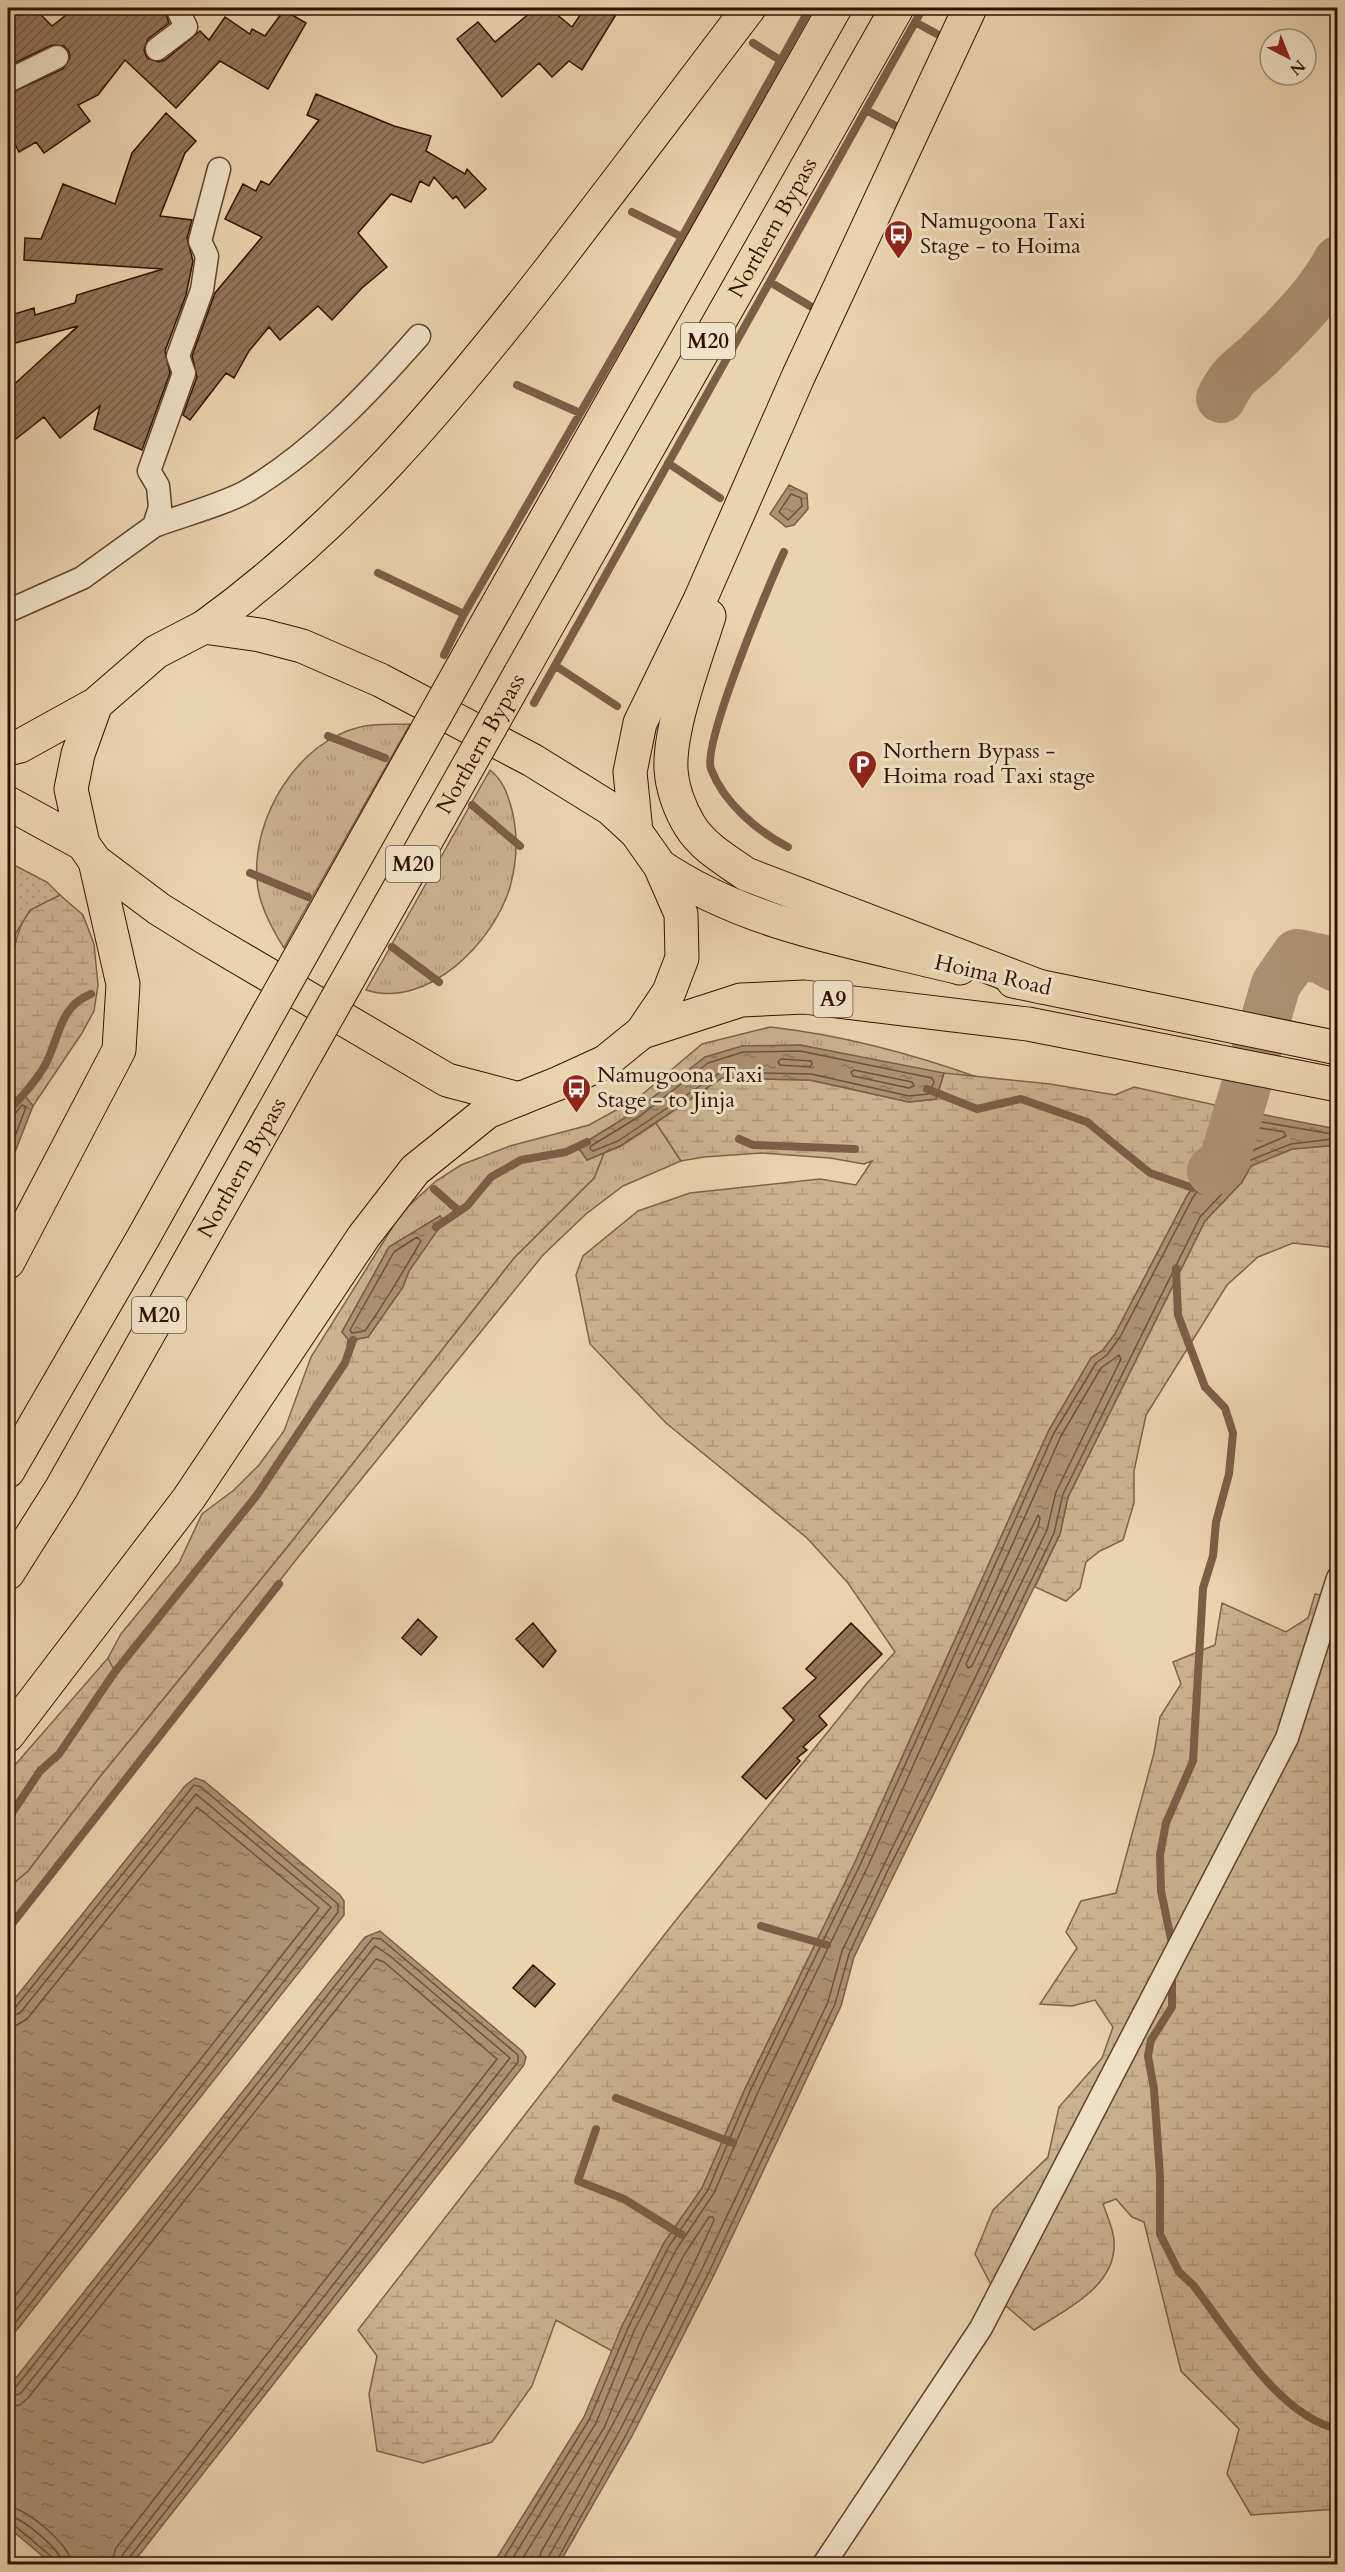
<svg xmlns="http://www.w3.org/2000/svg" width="1345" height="2572" viewBox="0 0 1345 2572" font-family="Cardo,serif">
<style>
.grass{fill:url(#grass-tufts);stroke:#7e624a;stroke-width:1.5}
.wetland{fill:url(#wetland-marsh);stroke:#7e624a;stroke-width:1.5}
.park{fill:url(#park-dots);stroke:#7e624a;stroke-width:1.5}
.water{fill:url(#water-ripples);stroke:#7b5e46;stroke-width:1.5}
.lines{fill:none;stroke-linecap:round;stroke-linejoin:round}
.shore{stroke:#6e523b;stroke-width:1.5}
.stream{stroke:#7b5e46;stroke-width:8}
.river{stroke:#ab9274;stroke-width:50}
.building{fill:url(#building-hatch);stroke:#321102;stroke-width:1.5}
.minor-casing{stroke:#60422d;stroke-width:25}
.primary-casing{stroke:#321102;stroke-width:35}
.motorway-casing{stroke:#321102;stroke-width:35}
.minor{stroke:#f1e3ca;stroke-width:22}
.primary{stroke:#ead4ae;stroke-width:33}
.motorway{stroke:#ead4ae;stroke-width:33}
.motorway-bridge-casing{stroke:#321102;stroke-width:35;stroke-linecap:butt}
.motorway-bridge{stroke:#ead4ae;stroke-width:33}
.labels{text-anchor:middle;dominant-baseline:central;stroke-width:6;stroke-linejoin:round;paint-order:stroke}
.shield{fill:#f1e3ca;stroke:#6b503e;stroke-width:1.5}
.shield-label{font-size:21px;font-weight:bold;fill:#321102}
.poi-label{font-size:22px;fill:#321102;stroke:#f1e3ca;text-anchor:start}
.street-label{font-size:22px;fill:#321102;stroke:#f1e3ca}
</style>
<defs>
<pattern id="grass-tufts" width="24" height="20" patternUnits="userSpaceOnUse" patternTransform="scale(1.5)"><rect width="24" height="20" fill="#cbb391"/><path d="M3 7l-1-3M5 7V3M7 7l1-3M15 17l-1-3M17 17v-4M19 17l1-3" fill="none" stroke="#af997b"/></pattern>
<pattern id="wetland-marsh" width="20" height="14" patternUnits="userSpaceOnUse" patternTransform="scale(1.5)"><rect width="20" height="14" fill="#cbb391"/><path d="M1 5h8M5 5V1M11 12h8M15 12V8" fill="none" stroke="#af997b"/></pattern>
<pattern id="park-dots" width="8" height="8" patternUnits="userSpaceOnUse" patternTransform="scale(1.5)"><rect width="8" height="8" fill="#cbb391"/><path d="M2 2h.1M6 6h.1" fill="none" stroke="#af997b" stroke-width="1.8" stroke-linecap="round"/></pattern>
<pattern id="water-ripples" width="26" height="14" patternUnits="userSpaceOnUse" patternTransform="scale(1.5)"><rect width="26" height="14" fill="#ab9274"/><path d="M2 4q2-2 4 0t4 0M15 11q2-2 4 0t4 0" fill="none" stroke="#8c765d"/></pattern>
<pattern id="building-hatch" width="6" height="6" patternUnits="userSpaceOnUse" patternTransform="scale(1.5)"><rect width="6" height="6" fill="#92765b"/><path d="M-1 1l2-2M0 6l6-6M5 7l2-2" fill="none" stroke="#785f49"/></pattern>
</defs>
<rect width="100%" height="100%" fill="#ead4ae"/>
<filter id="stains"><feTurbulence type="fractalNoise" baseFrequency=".00333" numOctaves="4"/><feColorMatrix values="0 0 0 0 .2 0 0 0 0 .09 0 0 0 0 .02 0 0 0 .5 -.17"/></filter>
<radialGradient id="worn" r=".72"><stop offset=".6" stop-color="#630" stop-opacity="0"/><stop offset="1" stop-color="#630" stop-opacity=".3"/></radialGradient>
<path class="grass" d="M410,724l-118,209 -8,15c-12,-19 -26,-45 -27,-68 -5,-62 40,-138 103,-153 16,-4 34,-2 50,-3z
M490,770c13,10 18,25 22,40 6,25 5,52 -2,77 -16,55 -83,123 -144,103z
M770,1027c73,8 143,27 213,52l-61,-8 -122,-26 -129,38 -35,28 -58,36 -12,5 -45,8 -36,24 -18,22 -23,15 -4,-5 -51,31 -47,85 6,7 -3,24 -43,68 -45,64 -143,178 -6,-15 13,-24 58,-71 23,-49 32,-24 25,-25 25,-34 27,-74 91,-145 34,-31 25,-16 49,-19 79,-21 49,-27 64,-54z
M656,1123l25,38 -58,25 -37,28 -43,41 -244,301 -291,373v-41l20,-17 70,-92 190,-233 226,-288 80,-80 10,-25 17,-7z"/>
<path class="wetland" d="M60,895l23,20 11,29 4,41 -4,26 -12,22 -49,73 -8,-10 -10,7 -7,11c0,-45 -8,-174 23,-204 7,-7 20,-11 29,-15z
M944,1073l106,11 65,11 19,-8 90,20 -11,26 5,17 -31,46 -72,138 -12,16 -12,8 -42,72 -193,430 -111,229 -43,99 -38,55 -52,108 -56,-31 -24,66 -40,56 -69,21 -46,-12 -8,-57 8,-38 -19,-26 314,-405 196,-243 27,-30 -47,-69 -41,-45 -141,-115 -76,-79 -14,-69 7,-19 55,-45 52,-18 130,-14 36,6 16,-24 -8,3 -34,-6 -69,-5 -57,4 -23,4 -25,-38 66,-45 88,2 99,22 27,-3z
M1337,1145v103l-44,-5 -35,14 -31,28 -81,130 -12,56v32l-11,37 -23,11 -14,11 -6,26 -14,13 -31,-14 25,-53 8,-37 137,-276 37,-39 9,-16 41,-17z
M578,1147l9,13 17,-7 -10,25 -80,80 -226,288 -190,233 -70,92 -20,17v-115l100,-115 7,14 142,-177 88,-132 4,-14 8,-10 11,-2 35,-50 6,-16 19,-31 16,-19 23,-15 24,-29 30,-17 45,-8z
M1315,1594l22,4v911l-86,6 -24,-41 12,-45 -58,-58 -37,-149 -12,-5 -16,-18 -13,5c4,11 10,24 11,36 4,46 -49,70 -80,90l-35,-30 -24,-46 18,-44 55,-53 11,-50 43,-49 11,-31 -18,-27 -23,6 -32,-2 37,-56 -11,-16 15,-31 35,-8 38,-140 6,-36 21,-33 -8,-22 42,-17 7,-42 64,29 22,-14z"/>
<path class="park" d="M8,862l39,20 13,13 -30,15 -14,23 -8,41z"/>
<path class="water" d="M789,485l18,9 1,15 -14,16 -8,2 -16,-13z
M800,1045l144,28 -8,26 -27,3 -99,-22 -88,-2 -102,68 -33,14 -9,-13 58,-36 69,-54 37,-11z
M25,1096l8,10 -25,64c-1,-26 -8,-58 17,-74z
M1224,1107l113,22v16l-45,4 -41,17 -9,16 -37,39 -137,276 -8,37 -206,423 -13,49 -127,269 -83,163 -72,126h-66l91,-147 38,-91 42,-83 38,-55 43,-99 111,-229 193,-430 42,-72 12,-8 12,-16 72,-138 31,-46 -5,-17z
M440,1216l4,5 -35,50 -6,16 -35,50 -11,2 -8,10 -1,-10 -6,-7 47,-85z
M195,1778l9,3 136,114 4,6v14l-336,426v-334l177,-221z
M380,1931l142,120 4,6 -2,8 -392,499h-80l-44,-37v-139l357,-451z"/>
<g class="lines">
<path class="shore" d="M791,494l10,4 1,8 -14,14 -9,-8z
M800,1051l132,27 2,4 -5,12 -20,2 -98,-22 -90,-2 -103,69 -25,10 -3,-2 1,-3 49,-30 68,-53 35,-11z
M781,1059l30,2 1,3 -2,3 -30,-2 -2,-3z
M854,1070l58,12 2,4 -5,2 -56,-12 -2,-4z
M8,1116l6,-1 8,-10 4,2 -18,48
M1232,1123l52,9 2,4 -43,19 -11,18 -13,8 -2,-4 14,-23 -4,-20z
M417,1237l4,4c-18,31 -35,60 -56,90l-13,2 -2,-3 44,-78z
M1038,1515l2,3 -2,9 -66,139 -4,2 -2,-4z
M8,2010l7,-2 179,-223 7,2 137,117v8l-6,8 -324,412
M8,2018l12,-5 176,-219 135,113 -323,413
M8,2027l9,-2 10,-6 170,-212 122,101 -311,397
M8,2391l7,-3 358,-450 8,1 137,116v7l-389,496 -1,6
M8,2398l13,-5 354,-447 15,10 120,102 -387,496 -3,10
M8,2407l12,-2 8,-7 348,-439 8,3 113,97 -381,489 -5,16
M8,2507c18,0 63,39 64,57
M8,2516c13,0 54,35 55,48
M8,2523l6,2 38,32 3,7
M500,2564l89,-144 39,-92 41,-82 39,-56 42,-99 111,-228 193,-430 42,-70 11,-8 13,-18 72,-138 31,-45 -4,-21 8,-17 105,18v5l-41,5 -43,17 -11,17 -37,39 -137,277 -9,39 -88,184 -78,153 -39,84 -14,50 -126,268 -83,163 -71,129
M509,2564l87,-141 38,-92 42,-81 38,-57 43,-99 111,-228 193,-430 40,-68 18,-13 2,4 -65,133 -9,38 -205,421 -14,51 -126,267 -83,163 -70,124 -2,8
M519,2564l85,-136 39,-93 41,-80 25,-38h4l1,3c-51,114 -110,224 -173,332l-3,12"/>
<path class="stream" d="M915,22l22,12
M753,43l27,17
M866,110l30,16
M632,212l50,25
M770,282l40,24
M517,385l63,28
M668,463l52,35
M784,552c-15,32 -82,192 -73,217 13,34 46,62 77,78
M378,573l86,41
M444,655l20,-41 218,-377 128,-229
M556,666l61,40
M534,703l389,-695
M328,736l57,22
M472,805l48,41
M250,873l58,24
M392,947l47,35
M927,1089l50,20 44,-10 66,23 63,51 43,15
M8,1111c12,-12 27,-29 36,-44 16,-28 14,-60 47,-73
M739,1139l14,6 102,4
M434,1189l25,22
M436,1227l31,-21 24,-29 30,-17 45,-8 21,-10
M8,1819l32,-48 19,-17 55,-81 143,-178 88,-132 8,-23
M761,1926l66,19
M8,1929l271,-345
M1172,1944l-11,-53 -1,-36 6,-32 27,-62 10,-173 10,-32 3,-34 13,-48 4,-41 -8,-25 -20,-21 -27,-72 -2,-46
M1172,1975v32l-21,33 -3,16 6,33 6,87v58l19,38 14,13c36,46 85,131 145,144
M616,2098l117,45
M596,2129l-18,52 46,18 58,36"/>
<path class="river" d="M1221,398c13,-26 19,-25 39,-44 28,-28 59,-57 78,-93
M1212,1171l12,-10 52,-177 21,-30 24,5 17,9"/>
</g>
<path class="building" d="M8,8h26l18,18 23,-18h89l5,15 -21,16 -4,11 3,8 11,4 7,-2 35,-29 9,9 16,-23 25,17 2,-5 13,7 19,-26 22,13 -38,66 -48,-28 -44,47 -51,-48 -27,35 -20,10 12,16 -46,32 -8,-11 -17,10 -11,-21v-37l55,-25 7,-11 -1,-6 -5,-6 -12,-1 -44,21z
M536,8h13l23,19 13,-19h35l-38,62 -13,-9 -17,16 -13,-14 -37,34 -45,-58 21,-17 17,20z
M316,94l78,32 37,10 -5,15 39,23 2,-5 19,20 -21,19 -9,-12 -3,3 -19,-22 -5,9 -9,-5 -9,21 -20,-8 -33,39 29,34 -25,21 -30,32 -14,-14 -38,34 -11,-13 -20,24 -15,27 -8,-5 -36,47 -7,-5 14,-38 -5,-21 23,-63 47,-56 -37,-18 18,-35 13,7 5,-10 8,4 50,-65 -12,-5z
M166,113l30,28 -11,12 -25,63 32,4 -5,18 6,23 -7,34 -21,56 5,22 -28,77 -48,-21 6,-23 -40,32 -16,-21 -36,28v-55l70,-64 -70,19v-29l26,-8 1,7 40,-12 2,-8 86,-26 -139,-9 1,-22 16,1 22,-55 52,20 17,-51z
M418,1619l19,18 -16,18 -19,-17z
M533,1623l23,28 -13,16 -27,-28z
M851,1623l31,31 -63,62 8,9 -24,22 4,3 -10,8 3,3 -34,38 -24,-22 52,-57 -11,-12 33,-30 -10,-9z
M533,1965l22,19 -20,23 -22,-19z"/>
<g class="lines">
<defs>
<path id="minor" d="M157,49l29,-22 -9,-19
M8,81l49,-24
M154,526c26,-10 72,-22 95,-36 65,-39 120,-97 170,-154
M8,611l74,-33 72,-52 6,-19 -2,-21 -9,-15 35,-98 -6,-17 24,-66 5,-34 -7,-15 19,-72
M824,2564l157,-236 306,-590 51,-160"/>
<path id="primary" d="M8,749l12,-3 76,-42 60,-52 48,-25 56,8 42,11 78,34 152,80 79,49 25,23 24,34 21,48 1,44 -13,34 -27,40 -37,30 -46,21 -40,16 -72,-19 -243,-143 -45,-28 -64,-48 -12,-17 -12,-55 7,-35 18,-50
M8,803l75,41
M660,866c88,60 198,76 300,102
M1013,981l325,67
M642,1032l99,-32 63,-3 224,27 310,61"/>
<g id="motorway">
<path d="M709,616c-13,42 -40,111 -38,153 1,19 9,41 19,57 13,21 36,34 56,48l295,113"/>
<path d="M204,627c141,-102 242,-224 348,-360 66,-86 132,-173 197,-259"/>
<path d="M473,648l362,-640"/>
<path id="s1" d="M520,674l377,-666"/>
<path d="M636,832l-6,-60 10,-49 60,-123 98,-223 172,-369"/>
<path d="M8,1262l111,-212 4,-66 -28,-123"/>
<path d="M8,1471l135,-233 117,-210"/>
<path id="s2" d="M8,1573l53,-84 245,-435"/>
<path d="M8,1735l181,-237 175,-262 51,-66 72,-58 32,-13"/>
</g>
</defs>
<use href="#minor" class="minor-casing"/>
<use href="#primary" class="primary-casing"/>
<use href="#motorway" class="motorway-casing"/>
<use href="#minor" class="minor"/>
<use href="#primary" class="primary"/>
<use href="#motorway" class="motorway"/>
<defs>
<g id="motorway-bridge">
<path d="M260,1028l213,-380"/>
<path id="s3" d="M306,1054l214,-380"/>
</g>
</defs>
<use href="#motorway-bridge" class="motorway-bridge-casing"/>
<use href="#motorway-bridge" class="motorway-bridge"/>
</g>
<defs>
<symbol id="bus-pin" viewBox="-11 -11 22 30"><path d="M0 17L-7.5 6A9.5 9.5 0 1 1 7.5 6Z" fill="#8f2418" stroke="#f1e3ca"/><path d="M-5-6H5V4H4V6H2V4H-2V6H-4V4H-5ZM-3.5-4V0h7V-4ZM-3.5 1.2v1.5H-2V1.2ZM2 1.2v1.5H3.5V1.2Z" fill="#fff"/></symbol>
<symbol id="parking-pin" viewBox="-11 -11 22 30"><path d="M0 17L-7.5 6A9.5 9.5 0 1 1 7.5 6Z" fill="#8f2418" stroke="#f1e3ca"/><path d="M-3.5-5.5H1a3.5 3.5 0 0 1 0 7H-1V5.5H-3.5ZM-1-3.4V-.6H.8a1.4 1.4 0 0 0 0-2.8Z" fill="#fff"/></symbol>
</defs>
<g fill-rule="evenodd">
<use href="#bus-pin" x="882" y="218" width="33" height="45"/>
<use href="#parking-pin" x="846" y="748" width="33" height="45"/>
<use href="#bus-pin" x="560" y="1072" width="33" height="45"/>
</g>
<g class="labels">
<g class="shield">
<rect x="681" y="323" width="54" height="36" rx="4.5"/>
<rect x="386" y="846" width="54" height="36" rx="4.5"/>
<rect x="813.5" y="981" width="39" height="36" rx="4.5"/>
<rect x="132" y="1297" width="54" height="36" rx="4.5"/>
</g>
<g class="shield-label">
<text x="708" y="341">M20</text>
<text x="413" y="864">M20</text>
<text x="833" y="999">A9</text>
<text x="159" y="1315">M20</text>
</g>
<g class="poi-label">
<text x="920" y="221">Namugoona Taxi<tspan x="920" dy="25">Stage - to Hoima</tspan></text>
<text x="883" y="751">Northern Bypass -<tspan x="883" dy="25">Hoima road Taxi stage</tspan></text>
<text x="597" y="1075">Namugoona Taxi<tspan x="597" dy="25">Stage - to Jinja</tspan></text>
</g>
<g class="street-label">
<text stroke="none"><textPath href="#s1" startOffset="513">Northern Bypass</textPath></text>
<text stroke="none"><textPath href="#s3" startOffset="356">Northern Bypass</textPath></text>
<text transform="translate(993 975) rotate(13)">Hoima Road</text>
<text stroke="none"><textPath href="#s2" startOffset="468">Northern Bypass</textPath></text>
</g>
</g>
<rect width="1345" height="2572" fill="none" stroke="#ead4ae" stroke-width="30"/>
<rect x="9" y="9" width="1327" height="2554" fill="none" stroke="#321102" stroke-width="3"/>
<rect x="15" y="15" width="1315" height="2542" fill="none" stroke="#321102" stroke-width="1.5"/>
<g transform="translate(1288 57) rotate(138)"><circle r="28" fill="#f1e3ca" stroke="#a58f7a" stroke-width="1.5"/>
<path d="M0-4.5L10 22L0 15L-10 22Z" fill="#8f2418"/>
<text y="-9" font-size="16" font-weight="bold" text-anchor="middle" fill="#321102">N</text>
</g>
<rect width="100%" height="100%" filter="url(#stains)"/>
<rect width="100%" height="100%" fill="url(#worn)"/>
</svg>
